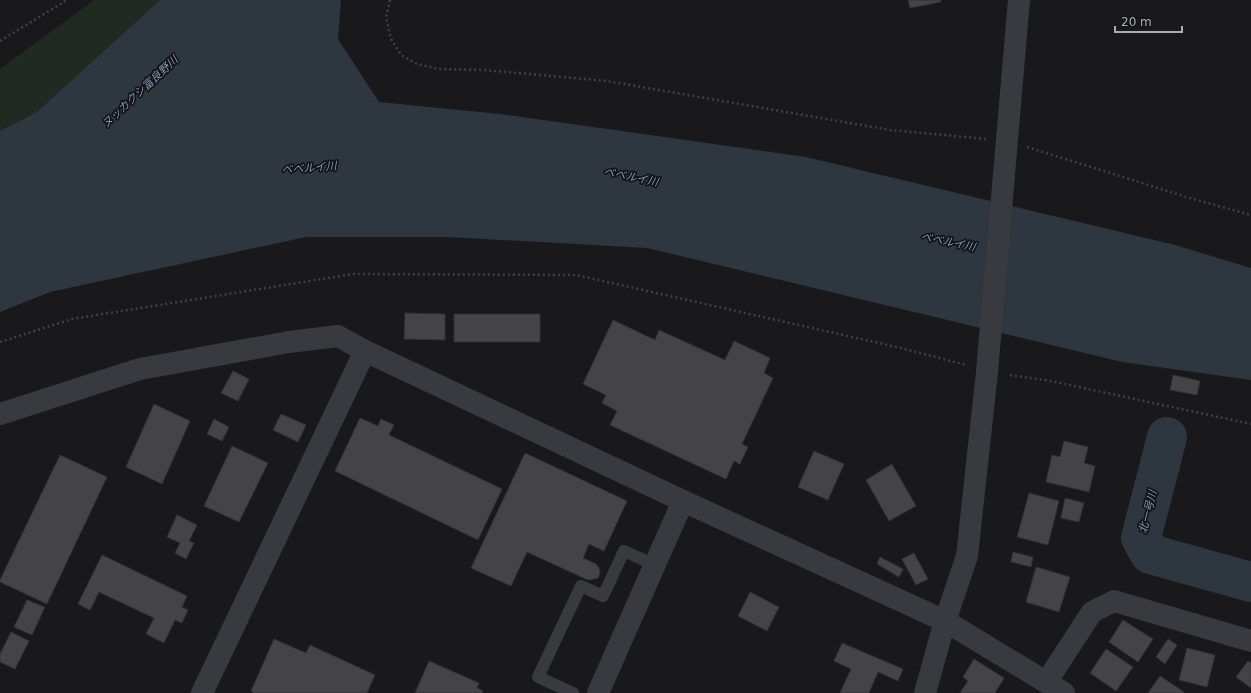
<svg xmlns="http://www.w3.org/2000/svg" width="1251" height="693" viewBox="0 0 1251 693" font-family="'DejaVu Sans','Noto Sans JP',sans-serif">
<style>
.green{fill:#202922}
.water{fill:#2e363f}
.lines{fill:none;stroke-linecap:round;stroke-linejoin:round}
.river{stroke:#2e363f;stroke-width:40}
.building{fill:#434348;stroke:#333237}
.path{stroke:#404146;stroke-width:2.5;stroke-dasharray:2 3;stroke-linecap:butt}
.lane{stroke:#393a3f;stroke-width:12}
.street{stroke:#393a3f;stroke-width:22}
.labels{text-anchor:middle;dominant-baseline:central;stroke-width:3.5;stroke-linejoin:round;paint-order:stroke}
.water-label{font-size:11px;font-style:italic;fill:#8399b4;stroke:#141316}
</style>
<rect width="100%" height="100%" fill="#19181b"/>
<path class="green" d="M94,0h105l-199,169v-100z"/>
<path class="water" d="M160,0h181l-3,39 41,63 121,12 306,43 369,88 76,23v112l-129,-18 -475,-114 -200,-11h-141l-256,55 -50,20v-181l37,-19z"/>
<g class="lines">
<path class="river" d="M1167,437l-26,101 9,16 101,28"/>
</g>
<path class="building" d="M908,0h33v2l-31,6z
M405,313l40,1v26l-41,-1z
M454,314h86v28h-86z
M613,320l42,20 4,-10 66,30 9,-19 36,17 -6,15 9,5 -31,66 6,3 -8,17 -6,-3 -8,18 -116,-54 7,-14 -15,-8 4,-8 -23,-11z
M233,371l16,8 -11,22 -17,-8z
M1173,375l27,6 -3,14 -27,-5z
M154,404l36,17 -28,63 -36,-17z
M281,414l25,11 -8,17 -25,-12z
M360,418l18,8 3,-7 13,6 -5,10 113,54 -24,51 -143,-69z
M214,419l15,8 -7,14 -15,-7z
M1064,441l24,6 -4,16 11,3 -6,26 -43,-10 6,-27 8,2z
M232,446l36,17 -29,59 -35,-16z
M814,451l30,13 -16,36 -30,-13z
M525,453l102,48 -23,50 -15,-7 -6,14 13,6 3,4 1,5 -2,5 -10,2 -61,-28 -16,34 -40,-18z
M60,455l47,22 -60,127 -47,-22v-2z
M892,464l24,42 -27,15 -23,-41z
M1029,493l30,8 -11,44 -31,-8z
M1065,498l19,5 -5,19 -18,-4z
M177,515l20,10 -8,16 5,2 -8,16 -11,-6 5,-10 -13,-6z
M1013,552l20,5 -2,10 -20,-5z
M914,553l14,26 -12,6 -14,-26z
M102,555l85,41 -5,11 6,3 -6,13 -7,-3 -11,23 -18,-9 8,-16 -55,-26 -9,18 -12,-6z
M880,557l23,12 -4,8 -22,-13z
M1036,567l34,10 -11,35 -33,-10z
M750,592l29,15 -12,24 -29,-15z
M27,600l18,7 -13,28 -18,-8z
M1123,620l30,19 -15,23 -29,-20z
M11,632l18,9 -14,28 -15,-7v-8z
M274,639l32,14 4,-8 65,30 -8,18h-113l-3,-2z
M1168,639l9,6 -12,19 -9,-7z
M842,643l61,26 -5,12 -20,-9 -9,21h-29l11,-24 -17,-8z
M1187,648l28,7 -8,32 -28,-7z
M1106,649l27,18 -17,24 -26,-18z
M974,659l30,19 -9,15h-35l8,-12 -5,-4z
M429,661l50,22 -2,5 6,3 -1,2h-67z
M1248,661l3,2v25l-15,-11z
M1160,676l24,16 -1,1h-35z"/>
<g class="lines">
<path class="path" d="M390,0l-4,18 5,21 10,16 16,9 22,5 45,1 123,11 283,49 96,9
M0,41l67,-41
M1027,147l166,52 58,16
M0,342l72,-23 281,-45 223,1 325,73 65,17
M1010,375l41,6 200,43"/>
<path class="lane" d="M573,693l-35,-16 43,-91 22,10 21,-45 31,14"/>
<path class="street" d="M0,414l140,-45 149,-27 49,-6 27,15 318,150 262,120 119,72
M1047,681l45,-69 22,-11 137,40
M202,693l163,-342
M598,693l85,-192
M925,693l20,-72 22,-65 20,-184 32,-372"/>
</g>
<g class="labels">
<g class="water-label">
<text transform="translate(140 92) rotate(-43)">ヌッカクシ富良野川</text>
<text transform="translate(309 168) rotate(-4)">ベベルイ川</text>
<text transform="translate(631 177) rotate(12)">ベベルイ川</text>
<text transform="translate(948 242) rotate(12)">ベベルイ川</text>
<text transform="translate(1148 512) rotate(-76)">北一号川</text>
</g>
</g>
<path d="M1115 26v6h67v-6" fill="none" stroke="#abaeba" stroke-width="2"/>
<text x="1121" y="26" font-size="12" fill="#abaeba" stroke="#141316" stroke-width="3" paint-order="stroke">20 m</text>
</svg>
